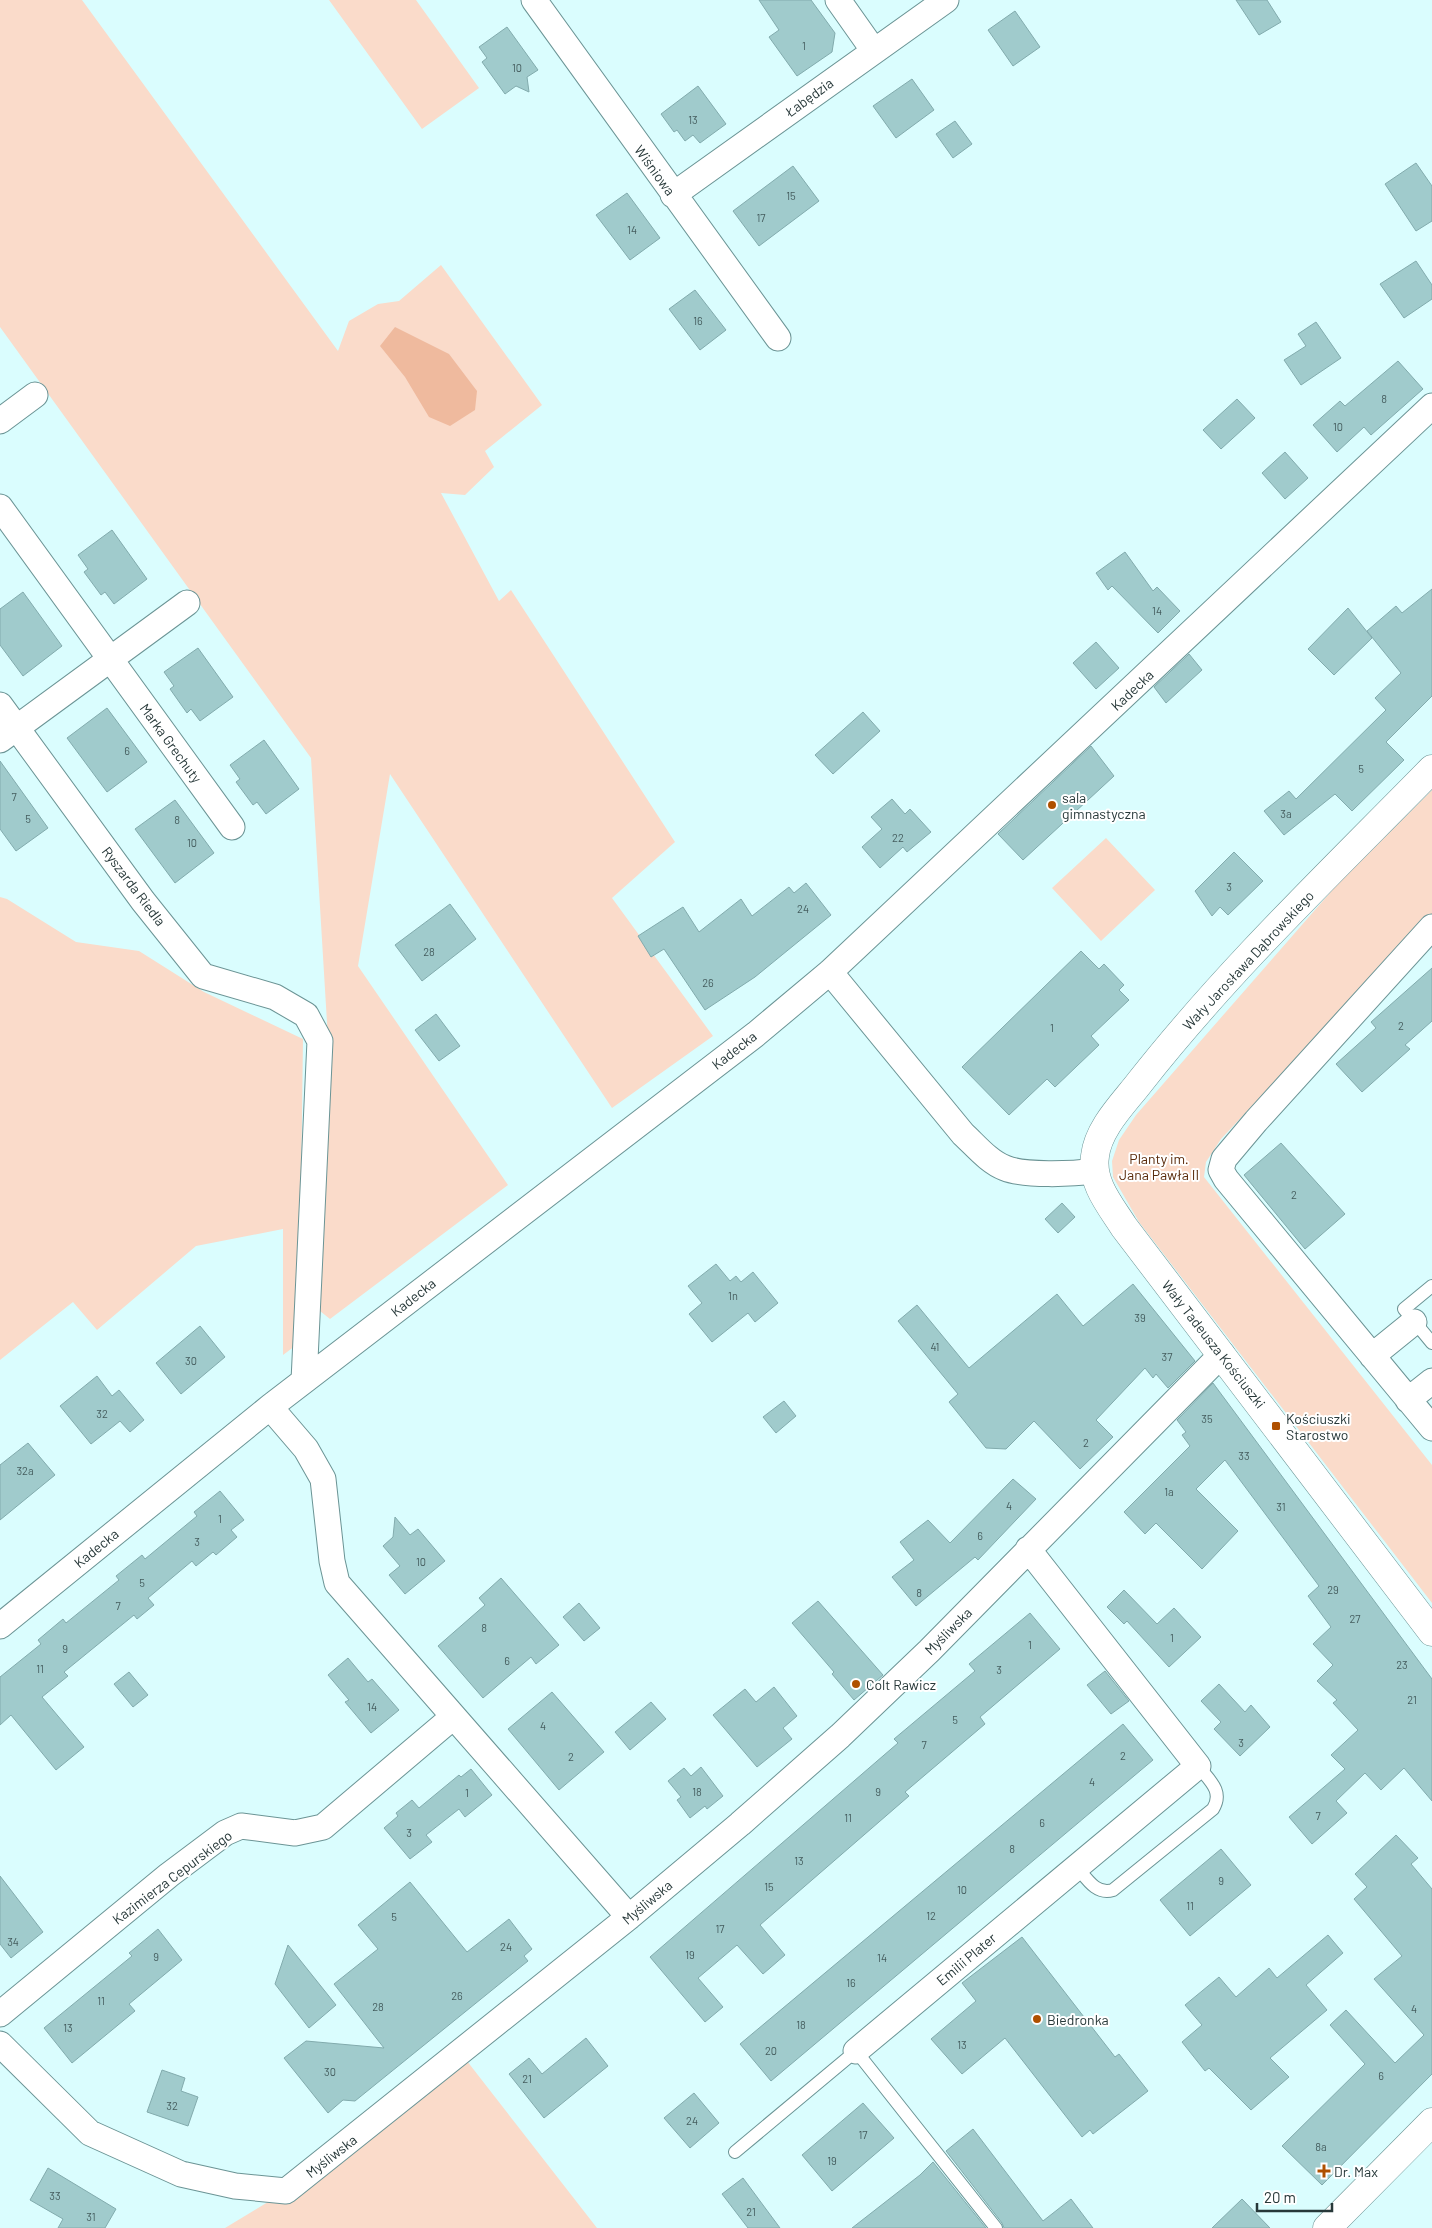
<svg xmlns="http://www.w3.org/2000/svg" width="1432" height="2228" viewBox="0 0 1432 2228" font-family="Barlow,sans-serif">
<style>
.green{fill:#fadbca}
.water{fill:#efba9e}
.building{fill:#a0cbcc;stroke:#82abad}
.lines{fill:none;stroke-linecap:round;stroke-linejoin:round}
.lane-casing{stroke:#6b9495;stroke-width:14}
.street-casing{stroke:#6b9495;stroke-width:27}
.secondary-casing{stroke:#6b9495;stroke-width:29}
.lane{stroke:#fff;stroke-width:12}
.street{stroke:#fff;stroke-width:25}
.secondary{stroke:#fff;stroke-width:28}
.poi-dot{fill:#af5000;stroke:#fff;stroke-width:2}
.labels{text-anchor:middle;dominant-baseline:central;stroke-width:4;stroke-linejoin:round;paint-order:stroke}
.number-label{font-size:11px;fill:#455d5e}
.street-label{font-size:14px;fill:#273839;stroke:#fff}
.poi-label{font-size:14px;fill:#273839;stroke:#fff;text-anchor:start}
.park-label{font-size:14px;fill:#582909;stroke:#fff}
</style>
<rect width="100%" height="100%" fill="#dafdfe"/>
<path class="green" d="M0,0h82l256,351 11,-30 29,-17 21,-3 42,-36 101,140 -57,46 9,16 -29,28 -24,-2 58,108 12,-11 164,252 -63,56 101,138 -101,72 -222,-334 -32,192 150,219 -178,134 -15,-12 13,-268 -17,-281 -311,-431z
M329,0h87l63,88 -57,41z
M1432,790v125l-211,224 -15,23 -2,15 228,288v138l-293,-381 -26,-45 -1,-16 7,-21 17,-25 199,-228z
M1106,838l49,52 -54,51 -49,-53z
M0,897l7,2 69,43 63,9 65,41 99,47 -4,304 -16,12v-126l-87,17 -99,84 -24,-28 -73,58z
M460,2052l137,176h-372l61,-37z"/>
<path class="water" d="M395,327l54,27 28,37 -2,19 -25,16 -21,-9 -24,-40 -25,-31z"/>
<path class="building" d="M759,0h52l24,33 -3,19 -35,24 -28,-39 10,-7z
M1236,0h31l14,22 -22,13z
M1015,11l25,36 -27,19 -25,-36z
M507,27l31,43 -11,7 2,15 -13,-6 -11,8 -23,-32 5,-4 -8,-11z
M912,79l22,31 -38,28 -23,-32z
M698,86l28,38 -26,19 -7,-8 -8,6 -8,-11 -3,2 -13,-18z
M955,121l17,23 -19,14 -17,-24z
M1416,163l16,23v35l-16,10 -31,-47z
M793,166l26,35 -60,45 -26,-35z
M627,193l33,45 -30,22 -34,-45z
M1416,261l16,24v14l-28,19 -24,-34z
M695,290l31,40 -26,20 -31,-41z
M1316,322l25,36 -40,27 -17,-25 22,-14 -8,-12z
M1398,361l25,28 -52,46 -7,-8 -27,25 -24,-27 27,-24 5,5z
M1237,399l18,19 -34,31 -18,-19z
M1285,452l23,26 -23,21 -23,-26z
M112,530l35,49 -33,25 -9,-12 -4,3 -17,-23 4,-3 -10,-14z
M1125,552l28,39 4,-4 23,24 -22,22 -46,-47 -4,4 -12,-17z
M1432,589v107l-46,46 18,18 -52,51 -17,-17 -51,41 -20,-24 25,-20 7,8 90,-89 -11,-12 26,-25 -34,-42 29,-25 6,7z
M23,592l39,54 -39,30 -23,-31v-36z
M1348,608l24,30 -38,37 -26,-26z
M1096,642l23,26 -23,21 -23,-26z
M198,648l35,49 -33,24 -9,-12 -4,4 -17,-24 4,-3 -10,-14z
M1189,654l13,16 -36,33 -12,-16z
M107,708l40,54 -40,30 -40,-54z
M863,712l17,19 -47,43 -18,-19z
M264,740l35,49 -33,25 -9,-12 -4,3 -17,-23 4,-3 -10,-14z
M1091,746l23,30 -91,84 -25,-26z
M0,761l48,67 -32,23 -16,-22z
M892,799l13,15 5,-5 21,23 -24,20 -4,-5 -23,21 -18,-21 20,-18 -11,-12z
M175,800l39,53 -39,30 -40,-54z
M1234,852l29,29 -35,34 -8,-8 -8,9 -17,-25z
M806,883l25,32 -76,62 -50,33 -41,-61 -13,8 -13,-21 45,-29 16,25 42,-33 11,17 37,-29 5,6z
M450,904l26,35 -54,42 -27,-36z
M1081,951l18,18 5,-5 20,21 -5,5 10,10 -38,36 8,9 -44,42 -8,-8 -38,36 -47,-48z
M1432,968v53l-27,24 5,4 -48,43 -26,-28 40,-36 -5,-6z
M436,1014l24,32 -21,15 -24,-31z
M1281,1143l64,71 -40,35 -61,-74z
M1062,1203l13,14 -17,16 -13,-14z
M716,1264l14,17 6,-5 5,6 12,-10 25,31 -23,19 -7,-9 -36,29 -23,-28 13,-11 -14,-17z
M1133,1284l62,77 -27,27 -12,-14 -3,4 -8,-10 -49,52 17,17 -33,32 -46,-48 -28,28 -20,-1 -37,-46 9,-8 -60,-73 19,-16 52,63 88,-74 26,32z
M200,1326l25,31 -44,37 -25,-31z
M97,1376l15,20 7,-6 25,30 -14,12 -10,-11 -29,23 -31,-38z
M1213,1383l219,296v122l-28,-33 -23,22 -16,-17 -29,28 11,12 -35,31 -23,-27 56,-48 -14,-14 27,-25 -25,-27 4,-3 -20,-19 16,-16 -20,-21 18,-17 -23,-31 11,-10 -94,-126 -29,29 42,42 -36,38 -46,-46 -11,11 -21,-22 66,-66 -8,-11 4,-3 -9,-12z
M784,1401l12,15 -20,17 -13,-16z
M28,1443l27,32 -55,45v-55z
M1013,1479l23,20 -58,61 -3,-3 -59,49 -24,-29 22,-17 -14,-18 28,-22 22,23z
M220,1491l24,29 -13,10 6,7 -21,18 -3,-3 -17,14 -4,-5 -44,37 6,7 -17,14 -3,-4 -70,57 4,4 -26,21 42,50 -28,23 -45,-55 -11,10v-48l41,-33 -3,-4 25,-21 3,4 53,-43 -3,-4 26,-21 3,4 52,-43 -3,-4z
M395,1517l15,18 8,-6 27,32 -40,33 -16,-19 11,-9 -17,-20 10,-9z
M501,1578l58,67 -23,19 -5,-7 -48,41 -45,-52 47,-41 -6,-7z
M1124,1590l33,34 17,-16 27,29 -32,30 -42,-46 -3,3 -17,-17z
M818,1601l65,74 -29,25 -22,-26 2,-2 -42,-49z
M579,1603l21,25 -16,13 -21,-24z
M1030,1613l30,36 -80,68 5,7 -80,68 4,4 -149,129 25,30 -22,19 -26,-29 -39,33 25,29 -18,15 -55,-65 248,-214 -4,-4 81,-68 -6,-7z
M348,1658l20,24 4,-3 27,31 -28,23 -26,-31 4,-2 -21,-25z
M1105,1671l24,30 -18,13 -24,-29z
M129,1672l19,23 -15,12 -19,-23z
M1219,1684l26,28 6,-7 19,22 -30,29 -26,-27 7,-7 -20,-21z
M774,1687l23,29 -14,12 9,11 -35,28 -44,-52 32,-26 11,13z
M552,1692l52,60 -45,38 -51,-61z
M651,1702l15,17 -36,31 -15,-18z
M1123,1724l30,36 -382,321 -31,-37z
M701,1767l22,29 -16,13 -2,-3 -15,12 -13,-18 4,-3 -13,-16 16,-13 7,8z
M471,1769l21,26 -27,22 -6,-8 -33,26 6,7 -22,17 -26,-31 14,-12 -2,-3 16,-13 7,8 40,-33 2,2z
M1396,1835l22,23 -7,6 21,25v185l-110,111 -40,-39 83,-82 -35,-39 16,-15 49,53 29,-28 -50,-56 28,-23 -48,-57 13,-12 -12,-13z
M1221,1849l30,36 -61,51 -30,-36z
M0,1876l43,56 -32,26 -11,-14z
M410,1882l57,70 42,-33 23,30 -8,7 4,5 -173,140 -12,-1 -15,13 -44,-55 22,-17 78,7 -50,-64 44,-35 -20,-24z
M158,1929l24,31 -53,44 6,7 -63,52 -28,-35 88,-72 -3,-3z
M1328,1935l15,18 -37,32 21,25 -57,48 19,19 -38,33 -42,-42 -4,3 -23,-29 20,-17 -17,-20 34,-28 17,20 33,-29 8,10z
M1022,1937l93,120 4,-3 29,37 -55,43 -3,-4 -8,7 -77,-99 -43,36 -31,-35 45,-38 -14,-18z
M288,1945l48,60 -27,23 -34,-44z
M586,2038l22,28 -64,52 -35,-44 20,-16 13,16z
M162,2070l23,8 -4,13 17,6 -10,29 -41,-14z
M694,2093l25,30 -29,25 -26,-30z
M863,2103l31,35 -62,53 -30,-36z
M973,2129l70,92 28,-22 22,29h-89l-2,-5 -56,-72z
M933,2162l53,66h-134l68,-53z
M48,2168l68,41 -11,19h-47l5,-9 -33,-19z
M743,2178l37,50h-32l-26,-34z
M1242,2199l28,29h-58z"/>
<g class="lines">
<defs>
<path id="lane" d="M1432,1286l-28,23 28,34
M1077,1867c10,12 19,28 36,23l100,-81c11,-18 -4,-29 -15,-43
M735,2152l121,-101 140,177"/>
<path id="street" d="M534,0l244,338
M838,0l36,51
M673,195l273,-195
M0,421l35,-26
M0,507l232,320
M0,705l143,196 60,75 72,21 31,18 14,26 -16,340
M0,740l187,-137
M1432,927l-176,194 -32,38 -3,11 5,9 206,249
M830,972l133,162c13,12 26,28 42,34 19,8 68,6 89,3
M1372,1356l42,-34
M1408,1400l24,-19
M270,1407l36,42 17,30 9,82 5,22 292,334
M0,1626l270,-219 486,-373 74,-62 602,-566
M0,2014l169,-139 56,-42 16,-7 54,7 28,-6 130,-110
M0,2044l90,89 91,41 54,12 51,5 343,-274 111,-93 100,-88 89,-85 293,-297
M856,2051l342,-285 -170,-217"/>
<path id="secondary" d="M1432,769c-100,102 -204,201 -292,313 -16,21 -42,46 -45,74 -4,27 15,49 29,71l308,405
M1327,2228l105,-106"/>
</defs>
<use href="#lane" class="lane-casing"/>
<use href="#street" class="street-casing"/>
<use href="#secondary" class="secondary-casing"/>
<use href="#lane" class="lane"/>
<use href="#street" class="street"/>
<use href="#secondary" class="secondary"/>
</g>
<g class="poi-dot">
<circle cx="1052" cy="805" r="5"/>
<rect x="1271" y="1421" width="10" height="10" rx="2.5"/>
<circle cx="856" cy="1684" r="5"/>
<circle cx="1037" cy="2019" r="5"/>
<path d="M1321.5 2163.5h5v5h5v5h-5v5h-5v-5h-5v-5h5z"/>
</g>
<g class="labels">
<g class="number-label">
<text x="804" y="45">1</text>
<text x="517" y="67">10</text>
<text x="693" y="119">13</text>
<text x="791" y="195">15</text>
<text x="761" y="217">17</text>
<text x="632" y="229">14</text>
<text x="698" y="320">16</text>
<text x="1384" y="398">8</text>
<text x="1338" y="426">10</text>
<text x="1157" y="610">14</text>
<text x="127" y="750">6</text>
<text x="1361" y="768">5</text>
<text x="14" y="796">7</text>
<text x="1286" y="813">3a</text>
<text x="28" y="818">5</text>
<text x="177" y="819">8</text>
<text x="898" y="837">22</text>
<text x="192" y="842">10</text>
<text x="1229" y="886">3</text>
<text x="803" y="908">24</text>
<text x="429" y="951">28</text>
<text x="708" y="982">26</text>
<text x="1401" y="1025">2</text>
<text x="1052" y="1027">1</text>
<text x="1294" y="1194">2</text>
<text x="733" y="1295">1n</text>
<text x="1140" y="1317">39</text>
<text x="935" y="1346">41</text>
<text x="1167" y="1356">37</text>
<text x="191" y="1360">30</text>
<text x="102" y="1413">32</text>
<text x="1207" y="1418">35</text>
<text x="1086" y="1442">2</text>
<text x="1244" y="1455">33</text>
<text x="25" y="1470">32a</text>
<text x="1169" y="1491">1a</text>
<text x="1009" y="1505">4</text>
<text x="1281" y="1506">31</text>
<text x="220" y="1518">1</text>
<text x="980" y="1535">6</text>
<text x="197" y="1541">3</text>
<text x="421" y="1561">10</text>
<text x="142" y="1582">5</text>
<text x="1333" y="1589">29</text>
<text x="919" y="1592">8</text>
<text x="118" y="1605">7</text>
<text x="1355" y="1618">27</text>
<text x="484" y="1627">8</text>
<text x="1172" y="1637">1</text>
<text x="1030" y="1644">1</text>
<text x="65" y="1648">9</text>
<text x="507" y="1660">6</text>
<text x="1402" y="1664">23</text>
<text x="40" y="1668">11</text>
<text x="999" y="1669">3</text>
<text x="1412" y="1699">21</text>
<text x="372" y="1706">14</text>
<text x="955" y="1719">5</text>
<text x="543" y="1725">4</text>
<text x="1241" y="1742">3</text>
<text x="924" y="1744">7</text>
<text x="1123" y="1755">2</text>
<text x="571" y="1756">2</text>
<text x="1092" y="1781">4</text>
<text x="697" y="1791">18</text>
<text x="878" y="1791">9</text>
<text x="467" y="1792">1</text>
<text x="1318" y="1815">7</text>
<text x="848" y="1817">11</text>
<text x="1042" y="1822">6</text>
<text x="409" y="1832">3</text>
<text x="1012" y="1848">8</text>
<text x="799" y="1860">13</text>
<text x="1221" y="1880">9</text>
<text x="769" y="1886">15</text>
<text x="962" y="1889">10</text>
<text x="1190" y="1905">11</text>
<text x="931" y="1915">12</text>
<text x="394" y="1916">5</text>
<text x="720" y="1928">17</text>
<text x="13" y="1941">34</text>
<text x="506" y="1946">24</text>
<text x="690" y="1954">19</text>
<text x="156" y="1956">9</text>
<text x="882" y="1957">14</text>
<text x="851" y="1982">16</text>
<text x="457" y="1995">26</text>
<text x="101" y="2000">11</text>
<text x="378" y="2006">28</text>
<text x="1414" y="2008">4</text>
<text x="801" y="2024">18</text>
<text x="68" y="2027">13</text>
<text x="962" y="2044">13</text>
<text x="771" y="2050">20</text>
<text x="330" y="2071">30</text>
<text x="1381" y="2075">6</text>
<text x="527" y="2078">21</text>
<text x="172" y="2105">32</text>
<text x="692" y="2120">24</text>
<text x="863" y="2134">17</text>
<text x="1321" y="2146">8a</text>
<text x="832" y="2160">19</text>
<text x="55" y="2195">33</text>
<text x="751" y="2211">21</text>
<text x="91" y="2216">31</text>
</g>
<g class="street-label">
<text transform="translate(809 97) rotate(-36)">Łabędzia</text>
<text transform="translate(655 170) rotate(54)">Wiśniowa</text>
<text transform="translate(1132 690) rotate(-43)">Kadecka</text>
<text transform="translate(171 743) rotate(54)">Marka Grechuty</text>
<text transform="translate(134 886) rotate(53)">Ryszarda Riedla</text>
<text transform="translate(1248 960) rotate(-47)">Wały Jarosława Dąbrowskiego</text>
<text transform="translate(734 1050) rotate(-38)">Kadecka</text>
<text transform="translate(413 1297) rotate(-38)">Kadecka</text>
<text transform="translate(1214 1344) rotate(52)">Wały Tadeusza Kościuszki</text>
<text transform="translate(96 1548) rotate(-39)">Kadecka</text>
<text transform="translate(948 1631) rotate(-45)">Myśliwska</text>
<text transform="translate(172 1877) rotate(-37)">Kazimierza Cepurskiego</text>
<text transform="translate(647 1902) rotate(-40)">Myśliwska</text>
<text transform="translate(966 1959) rotate(-40)">Emilii Plater</text>
<text transform="translate(331 2156) rotate(-38)">Myśliwska</text>
</g>
<g class="poi-label">
<text x="1062" y="797">sala<tspan x="1062" dy="16">gimnastyczna</tspan></text>
<text x="1286" y="1418">Kościuszki<tspan x="1286" dy="16">Starostwo</tspan></text>
<text x="866" y="1684">Colt Rawicz</text>
<text x="1047" y="2019">Biedronka</text>
<text x="1334" y="2171">Dr. Max</text>
</g>
<g class="park-label">
<text x="1159" y="1158">Planty im.<tspan x="1159" dy="16">Jana Pawła II</tspan></text>
</g>
</g>
<path d="M1257 2203v8h75v-8" fill="none" stroke="#273839" stroke-width="2.5"/>
<text x="1264" y="2203" font-size="15" fill="#273839" stroke="#ffffff" stroke-width="4" paint-order="stroke">20 m</text>
</svg>
